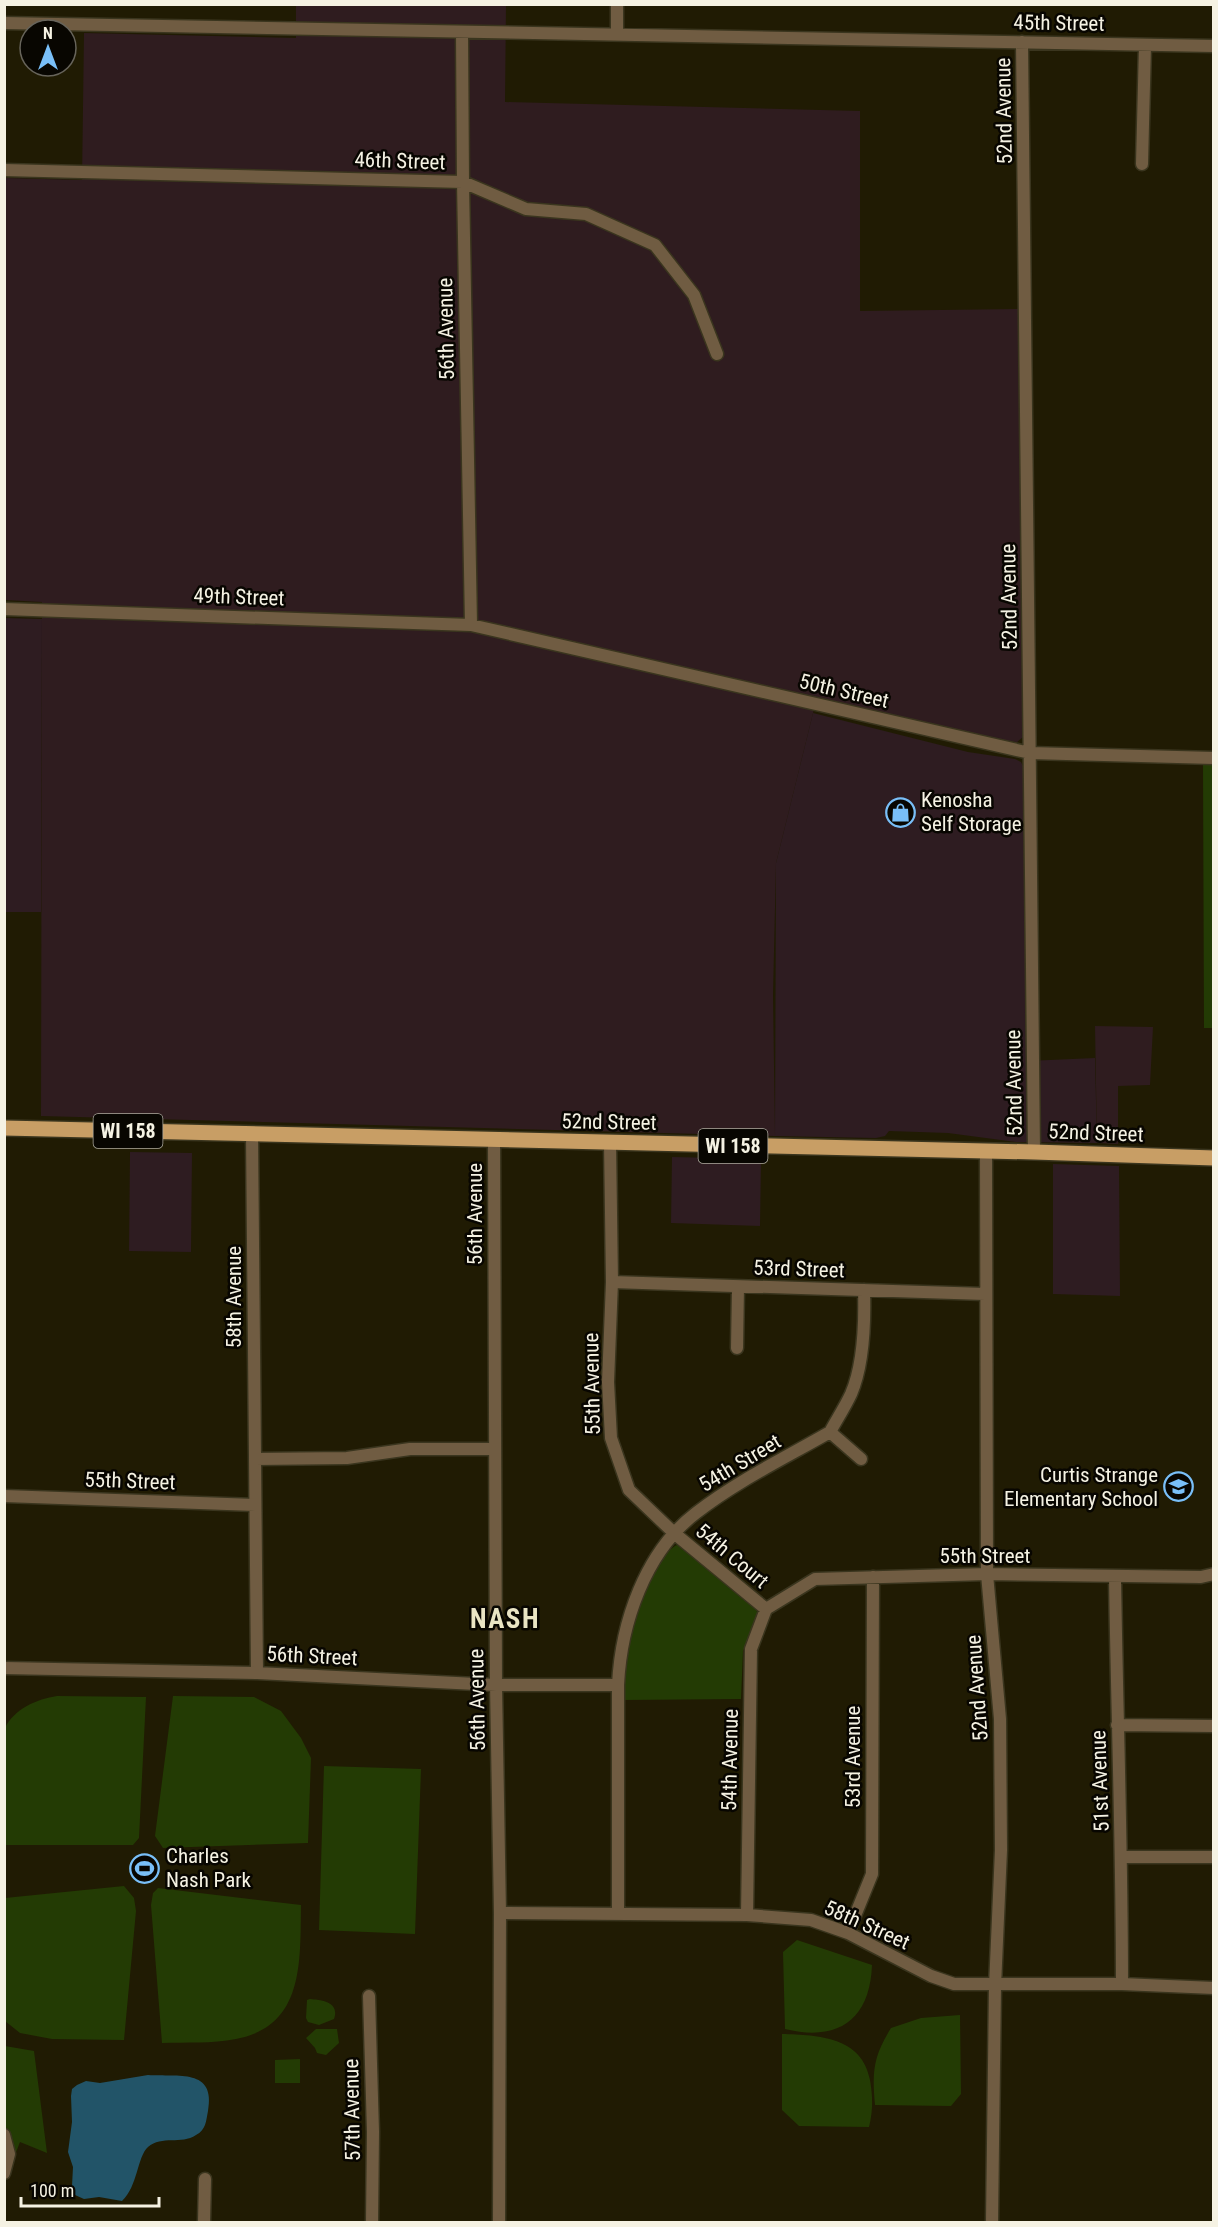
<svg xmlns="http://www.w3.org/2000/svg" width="1218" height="2227" viewBox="0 0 1218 2227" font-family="'Roboto Condensed',sans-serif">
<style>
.commercial{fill:#2e1c21}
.industrial{fill:#2f1c1f}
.green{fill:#233b04}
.water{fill:#225468}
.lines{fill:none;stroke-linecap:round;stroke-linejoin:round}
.minor-casing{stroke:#3a351e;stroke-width:15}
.major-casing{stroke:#3a351e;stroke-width:18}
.minor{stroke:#705c42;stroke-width:12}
.major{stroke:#c89e65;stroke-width:15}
.labels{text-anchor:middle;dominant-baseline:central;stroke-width:5;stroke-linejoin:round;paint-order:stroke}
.shield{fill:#080601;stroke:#aeab9f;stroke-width:1.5}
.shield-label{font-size:20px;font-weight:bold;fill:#f5f2e3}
.street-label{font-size:21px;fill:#f5f2e3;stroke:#080601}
.poi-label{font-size:21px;fill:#f5f2e3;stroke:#080601;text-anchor:start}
.district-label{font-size:27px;font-weight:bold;letter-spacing:1.5px;fill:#e9e4c4;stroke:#080601}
</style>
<rect width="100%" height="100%" fill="#201b03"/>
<path class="commercial" d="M5,618l37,1 -1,293h-36z
M813,713l155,39 47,7 6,3 3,6 3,293 68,-3 2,85 -81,-1 -68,-9 -59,-2 -4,5 -9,2 -101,-2 1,-273z
M130,1152l62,1 -1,99 -62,-1z
M672,1157l89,2 -1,67 -89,-3z
M1053,1164l66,2 1,130 -67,-2z"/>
<path class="industrial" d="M296,5h210l-1,97 355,9v200l158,-2 5,428 -6,5 -13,-1 -187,-44 -41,166 -3,132 2,141 -734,-20 1,-514 -37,-2v-422l77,2 2,-147 212,5z
M1095,1026l58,1 -3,58 -32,1v58l-21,-1z"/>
<path class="green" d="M1203,765h11l-1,263h-9z
M680,1544l74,63 5,7 -16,37 -2,48 -118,1c1,-21 1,-44 6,-65 5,-19 31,-88 51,-91z
M57,1696l89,1 -7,141 -6,7h-128v-117c9,-19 32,-29 52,-32z
M173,1696l81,1 27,14 20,27 10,20 -3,85 -145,5 -8,-12z
M324,1766l97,3 -6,165 -96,-4z
M124,1886l10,12 2,13 -12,129 -72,-1 -32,-6 -15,-12v-123z
M158,1888l143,17c-1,56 4,121 -65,134 -24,5 -50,3 -74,4l-11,-138 2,-12z
M797,1940l75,25c-2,55 -34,77 -87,64l-2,-77z
M310,1999c12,1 30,3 24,20l-15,6 -11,-3 -2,-4 1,-18z
M960,2015l1,79 -10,12 -76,-1c-3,-33 -2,-48 16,-77l30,-10z
M316,2029h21l2,14 -13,12 -9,-2 -2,-5 -9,-10z
M782,2034c37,1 80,3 88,46 3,17 3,31 -1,47l-70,-1 -17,-16z
M5,2046l29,5 13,102 -27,-11 -15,39z
M300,2059v24h-25v-23z"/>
<path class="water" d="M148,2075c30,2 68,-7 60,36 -2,10 -2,19 -12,24 -15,10 -34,0 -48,12 -11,10 -10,39 -26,54l-23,-4 -15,2 -9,-4 -3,-9 1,-19 -5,-15 4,-30 -1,-26 1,-7 5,-4 9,-4 14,2z"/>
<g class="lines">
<defs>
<path id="minor" d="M4,23l1210,23
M462,32l1,150 8,443
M617,35v-31
M1022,42l12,1110
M1142,164l3,-119
M4,170l459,12 63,27 60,5 69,31 39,50 23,59
M4,609l467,16 559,128 184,5
M252,1134l5,539
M494,1141l2,544 4,228 -1,309
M610,1143l2,139 -4,100 3,56 18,52 45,43 92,76
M986,1151l1,423 13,145 1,131 -6,136 -3,236
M612,1282l373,12
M737,1348l1,-61
M830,1432c7,-13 15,-25 21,-38 13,-30 14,-71 13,-104
M830,1432l31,27
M255,1459l92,-1 63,-9h85
M4,1496l251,9
M1115,1577c2,136 7,271 7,407
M766,1609l49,-30 172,-5 214,3 13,-3
M4,1668l253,5 239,12h122
M1117,1725l97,1
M1122,1857h92
M500,1913l247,2 64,5 37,13 83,43 23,8h168l92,4
M618,1913v-228c3,-62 27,-133 78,-172 41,-32 89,-55 134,-81
M747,1915l4,-266 15,-40
M848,1933l24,-59 1,-297
M369,1996l4,136 -1,90
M4,2135l5,19 -5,19
M204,2222l1,-43"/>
<path id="major" d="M4,1128l1030,24 180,6"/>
</defs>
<use href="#minor" class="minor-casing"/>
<use href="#major" class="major-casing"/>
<use href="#minor" class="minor"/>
<use href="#major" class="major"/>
</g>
<defs>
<symbol id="shop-ring" viewBox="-11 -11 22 22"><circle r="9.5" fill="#080601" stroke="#79bff8" stroke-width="1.5"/><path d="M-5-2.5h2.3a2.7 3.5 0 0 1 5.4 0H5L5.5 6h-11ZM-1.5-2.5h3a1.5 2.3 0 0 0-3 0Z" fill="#79bff8"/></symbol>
<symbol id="school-ring" viewBox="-11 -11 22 22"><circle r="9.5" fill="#080601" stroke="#79bff8" stroke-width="1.5"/><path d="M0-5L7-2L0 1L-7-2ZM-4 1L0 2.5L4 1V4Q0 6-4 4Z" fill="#79bff8"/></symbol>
<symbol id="stadium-ring" viewBox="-11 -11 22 22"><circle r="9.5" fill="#080601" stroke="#79bff8" stroke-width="1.5"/><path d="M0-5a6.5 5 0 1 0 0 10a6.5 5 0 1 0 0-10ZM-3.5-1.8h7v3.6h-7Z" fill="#79bff8"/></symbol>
</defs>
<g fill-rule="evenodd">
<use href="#shop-ring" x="884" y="796" width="33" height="33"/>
<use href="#school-ring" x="1162" y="1470" width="33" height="33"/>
<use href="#stadium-ring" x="128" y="1852" width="33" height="33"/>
</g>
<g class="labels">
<g class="shield">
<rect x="93.5" y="1114" width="69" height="34" rx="4.5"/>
<rect x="698.5" y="1129" width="69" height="34" rx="4.5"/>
</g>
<g class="shield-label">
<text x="128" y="1131">WI 158</text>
<text x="733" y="1146">WI 158</text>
</g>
<g class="street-label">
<text transform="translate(1059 23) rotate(1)">45th Street</text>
<text transform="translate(1004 111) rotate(-91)">52nd Avenue</text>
<text transform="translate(400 161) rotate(2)">46th Street</text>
<text transform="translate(446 329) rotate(-91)">56th Avenue</text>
<text transform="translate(239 597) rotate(2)">49th Street</text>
<text transform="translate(1009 597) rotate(-91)">52nd Avenue</text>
<text transform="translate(844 691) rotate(13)">50th Street</text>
<text transform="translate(1014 1083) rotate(-91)">52nd Avenue</text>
<text transform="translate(609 1122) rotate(1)">52nd Street</text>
<text transform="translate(1096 1133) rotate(2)">52nd Street</text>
<text transform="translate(475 1214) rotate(-90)">56th Avenue</text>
<text transform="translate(799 1269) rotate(2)">53rd Street</text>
<text transform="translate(234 1297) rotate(-90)">58th Avenue</text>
<text transform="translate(592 1384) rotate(-91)">55th Avenue</text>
<text transform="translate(740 1463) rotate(-31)">54th Street</text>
<text transform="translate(130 1481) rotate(2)">55th Street</text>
<text transform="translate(732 1556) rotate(40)">54th Court</text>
<text x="985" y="1556">55th Street</text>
<text transform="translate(312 1656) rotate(3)">56th Street</text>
<text transform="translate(977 1688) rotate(-94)">52nd Avenue</text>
<text transform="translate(477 1700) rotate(-91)">56th Avenue</text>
<text transform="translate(853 1757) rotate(-90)">53rd Avenue</text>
<text transform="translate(730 1760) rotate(-89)">54th Avenue</text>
<text transform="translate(1100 1781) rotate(-92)">51st Avenue</text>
<text transform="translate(867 1925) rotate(24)">58th Street</text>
<text transform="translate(352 2110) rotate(-91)">57th Avenue</text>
</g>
<g class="poi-label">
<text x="921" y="800">Kenosha<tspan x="921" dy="24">Self Storage</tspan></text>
<text x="1158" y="1475" text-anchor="end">Curtis Strange<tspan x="1158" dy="24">Elementary School</tspan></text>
<text x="166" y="1856">Charles<tspan x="166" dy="24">Nash Park</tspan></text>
</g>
<g class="district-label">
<text x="505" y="1619">NASH</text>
</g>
</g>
<rect width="1218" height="2227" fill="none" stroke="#f5f2e3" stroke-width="12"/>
<g transform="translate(48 48)"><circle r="28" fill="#080601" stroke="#67645b" stroke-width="1.5"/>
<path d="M0-4.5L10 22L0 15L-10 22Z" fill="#79bff8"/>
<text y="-9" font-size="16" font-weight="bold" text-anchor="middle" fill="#f5f2e3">N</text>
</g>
<path d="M21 2197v9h138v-9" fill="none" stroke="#f5f2e3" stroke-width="3"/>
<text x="30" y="2197" font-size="18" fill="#f5f2e3" stroke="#080601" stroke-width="4.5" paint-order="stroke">100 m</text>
</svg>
